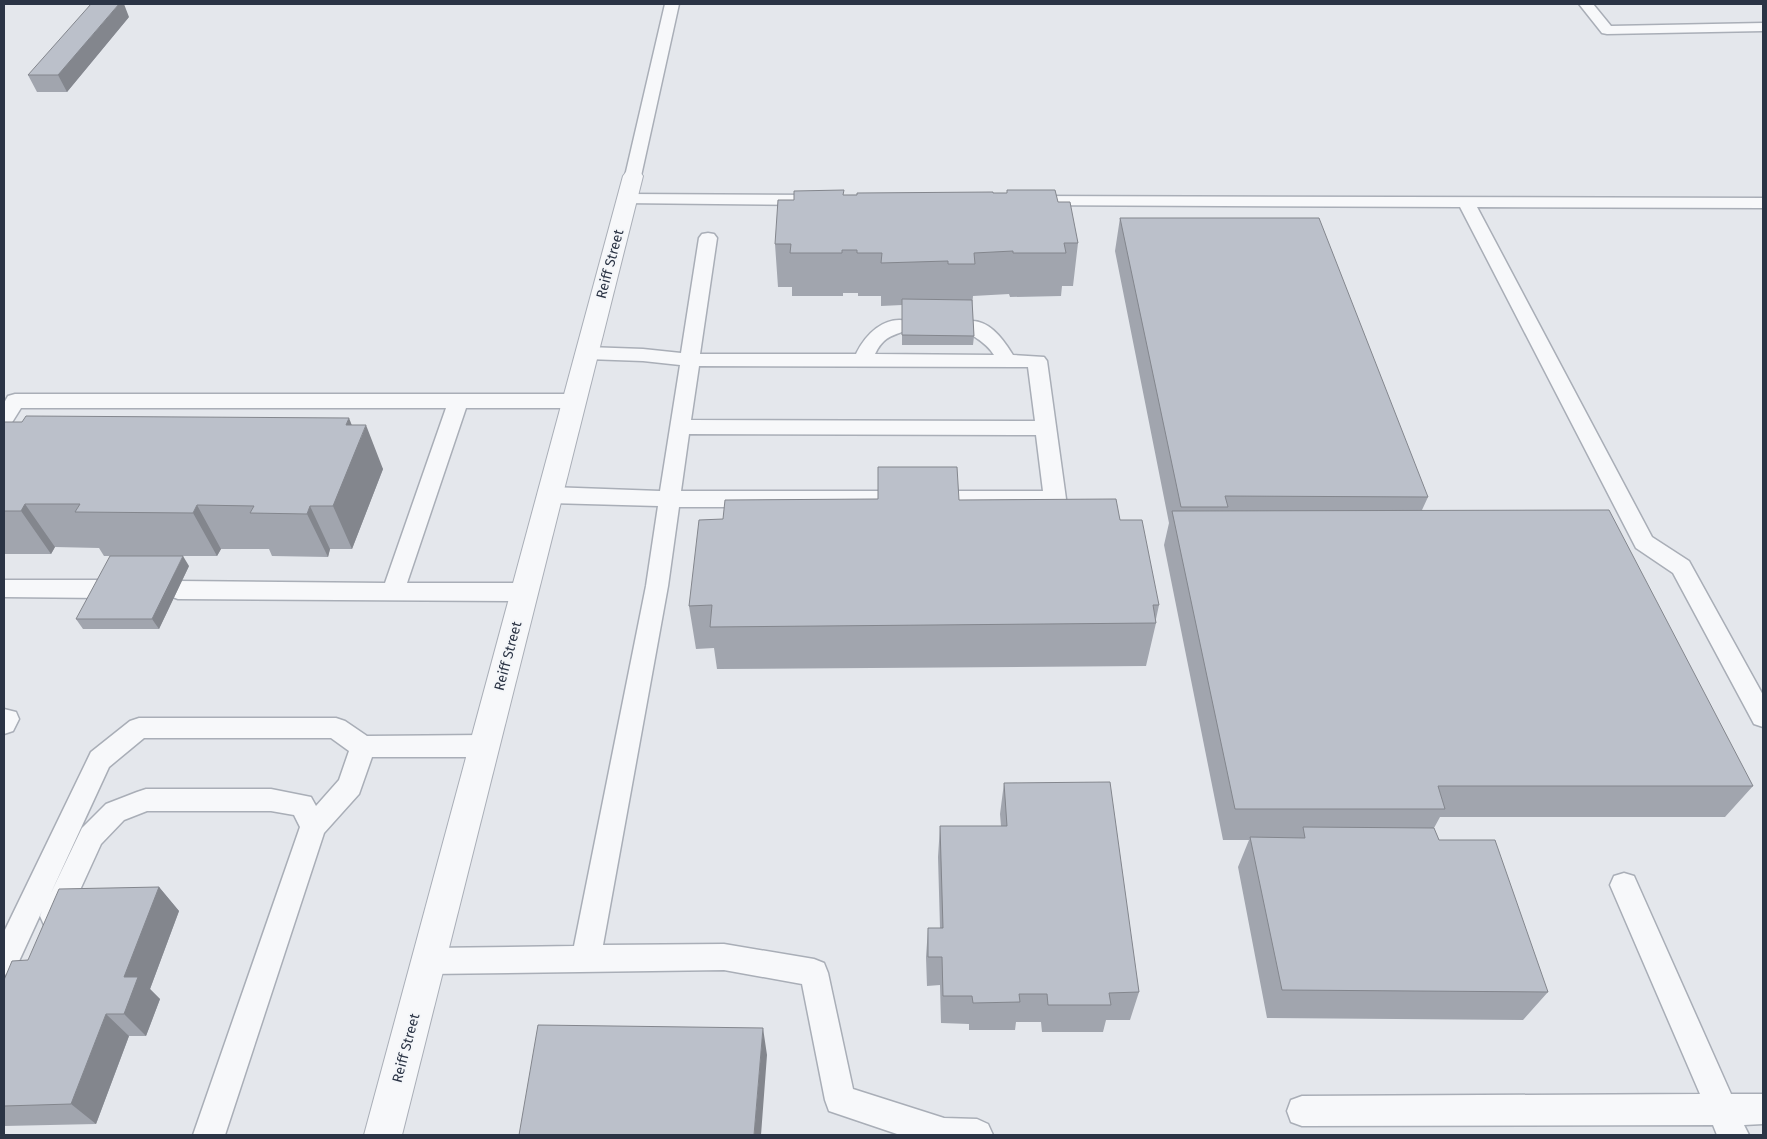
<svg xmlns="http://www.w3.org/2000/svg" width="1767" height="1139" viewBox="0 0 1767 1139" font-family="'Fira Sans',sans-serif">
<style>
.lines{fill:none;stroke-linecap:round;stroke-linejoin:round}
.service-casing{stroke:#a9aeb7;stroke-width:3}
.minor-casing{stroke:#a9aeb7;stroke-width:2}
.service{fill:#f7f8fa;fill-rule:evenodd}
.minor{fill:#f7f8fa;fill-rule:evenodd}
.wall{fill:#a1a5ae}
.shaded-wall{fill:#83868d}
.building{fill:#bbc0ca;stroke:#83868d}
.labels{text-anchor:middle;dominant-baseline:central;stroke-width:4;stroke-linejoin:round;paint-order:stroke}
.street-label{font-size:14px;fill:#2b3445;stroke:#f4f6f9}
</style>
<rect width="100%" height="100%" fill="#e4e7ec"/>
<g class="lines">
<defs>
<path id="service" d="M665,4h14l-38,172 -2,3h-12l-2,-3z
M1579,4h14l18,22 152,-3v8l-156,3 -5,-1z
M627,194l192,1 6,1 2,4 -2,4 -6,1 -198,-2 -2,-4 2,-4z
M1028,196l735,2v10l-286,-1 175,330 37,24 74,134v32l-9,-3 -81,-151 -37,-25 -176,-341 -438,-2 -2,-4 2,-4z
M708,233l6,1 3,4 -17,116h156c9,-19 28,-39 52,-33l2,4c-8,13 -23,4 -35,29l119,1c-10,-16 -24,-18 -31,-29l2,-4c22,-6 38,17 48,33l31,2 3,4 19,138 -3,5 -8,3h-376l-11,79 -65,359 121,-1 90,15 10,4 4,10 25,116 91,29 33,1 11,5 5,11h-93l-71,-24 -4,-11 -23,-116 -78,-14 -296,4 -10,-3 -4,-10 4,-10 10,-3 146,-2 72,-360 12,-80 -108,-3 -8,-3 -3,-5 3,-5 8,-3 110,4 20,-126 -37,-4 -56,-2 -7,-2 -3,-4 3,-4 7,-2 56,2 38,4 18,-115 3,-4zM699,366l329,1 7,54 -344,-1zM689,434l347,1 7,56h-362z
M15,394h560l7,2 3,5 -3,5 -7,2h-109l-59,175h118l8,3 3,6 -3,6 -8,3 -347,-2 -8,-3 -3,-6 3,-6 8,-3 207,2 61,-175h-425l-10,16 -7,2v-23l4,-7z
M4,580h100l8,3 3,6 -3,6 -8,3 -100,-1z
M4,709l12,3 3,7 -6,12 -9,3z
M139,718h197l9,3 22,15 117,-1 9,4 4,7 -4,7 -9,4h-112l-13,37 -35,39 -99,302h-32l107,-308 -6,-12 -23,-4h-124l-23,9 -23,24 -37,81 -10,4 -10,-4 -4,-9 2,-5 -28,61 -10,3v-43l87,-180 39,-31zM144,738h187l18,13 -10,29 -23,26 -5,-9 -40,-8h-125l-9,3 -31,12 -24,24 -32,67 59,-128z
M1624,873l10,3 97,218h32v30l-19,1 5,10h-32l-4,-10 -411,1 -11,-4 -4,-11 4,-11 11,-4 398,-2 -90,-209 4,-9z"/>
<path id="minor" d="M633,170l7,2 3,4 -241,959h-38l259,-959 3,-4z"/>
</defs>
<use href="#service" class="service-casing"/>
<use href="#minor" class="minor-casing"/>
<use href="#service" class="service"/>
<use href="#minor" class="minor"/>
</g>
<path class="wall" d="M129,17l-62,75h-30l-9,-17z
M1007,190l51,12 20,41 -5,43h-11l-1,10 -51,1 -1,-3 -36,2 -1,11 2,29 -1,9h-71v-40l-21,1v-10h-23v-3h-15v3h-51v-9h-14l-3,-43 19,-44 50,-5 163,-2z
M1120,218l308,279 -6,13 331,276 -28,31h-285l-6,11 5,12 109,152 -25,28 -256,-2 -29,-151 11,-27h-26l-59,-295 5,-22 -54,-272z
M4,422l348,3 31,44 -31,80h-22l-2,8 -56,-1 -3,-7h-48l-4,7h-113l-5,-8 -44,-1 -4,7h-47z
M959,500l161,20 39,85 -3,14v4l-10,43 -429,3 -3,-21 -18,1 -7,-43 34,-87z
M189,566l-30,63h-76l-7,-10z
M1004,783l135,209 -9,28h-24l-3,12h-61l-1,-10h-25l-1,8h-46v-6l-28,-1 -1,-38 -13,1 -1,-29 2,-29h12l-2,-71 2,-31h61l-1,-12z
M159,887l20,24 -29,78 10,10 -14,37h-17l-33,88 -92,2v-146l24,-20z"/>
<path class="shaded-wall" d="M119,4h5l5,13 -62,75 -9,-17z
M349,418l10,25 7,-18 17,44 -31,80 -19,-43 13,-81z
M25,504l30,43 -4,7 -30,-43z
M197,505l24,44 -4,7 -24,-43z
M310,506l20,43 -2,8 -21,-43z
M183,556l6,10 -30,63 -7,-10z
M159,887l20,24 -29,78 10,10 -14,37 -22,-22v-37z
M106,1014l23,22 -33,88 -25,-20z
M763,1028l4,27 -6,80h-7z"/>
<path class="building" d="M91,4h28l-61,71h-30z
M844,190l-1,5h14v-2l136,-1v1h14v-3h48l3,12h12l8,41h-14l2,10h-53v-2l-39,2 1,11h-27v-3l-67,2 1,-10h-25v-3h-15v3h-52l1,-9h-16l3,-44h16v-9z
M1120,218h199l109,279 -203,-1 3,11h-47z
M902,299l70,1 2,36 -72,-1z
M26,416l323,2 -3,7h20l-33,81h-23l-3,8 -57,-1 4,-7 -57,-1 -4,8 -118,-1 5,-8h-55l-4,7h-17v-89h18z
M878,467h79l2,33 157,-1 4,21h22l17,85h-6l3,18 -446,4 2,-22 -23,1 10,-86 24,-1 2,-19 153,-1z
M1609,510l144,276h-315l7,23h-210l-63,-298z
M110,556h73l-31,63h-76z
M1110,782l29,210 -30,1 2,12h-63l-1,-11h-28l1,8 -47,1 -1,-7h-29l-1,-39h-14v-29h15l-3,-102h67l-3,-43z
M1303,827l131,1 5,12h56l53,152 -266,-2 -32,-153 55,1z
M159,887l-35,90h14l-14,37h-18l-35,90 -67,2v-126l8,-19 16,-1 31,-71z
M538,1025l225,3 -9,107h-235z"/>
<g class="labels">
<g class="street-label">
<text transform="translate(610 264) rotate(-75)">Reiff Street</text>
<text transform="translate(508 656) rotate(-75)">Reiff Street</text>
<text transform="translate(406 1048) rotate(-75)">Reiff Street</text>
</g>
</g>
<rect width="1767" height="1139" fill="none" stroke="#2b3445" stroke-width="10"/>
</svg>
